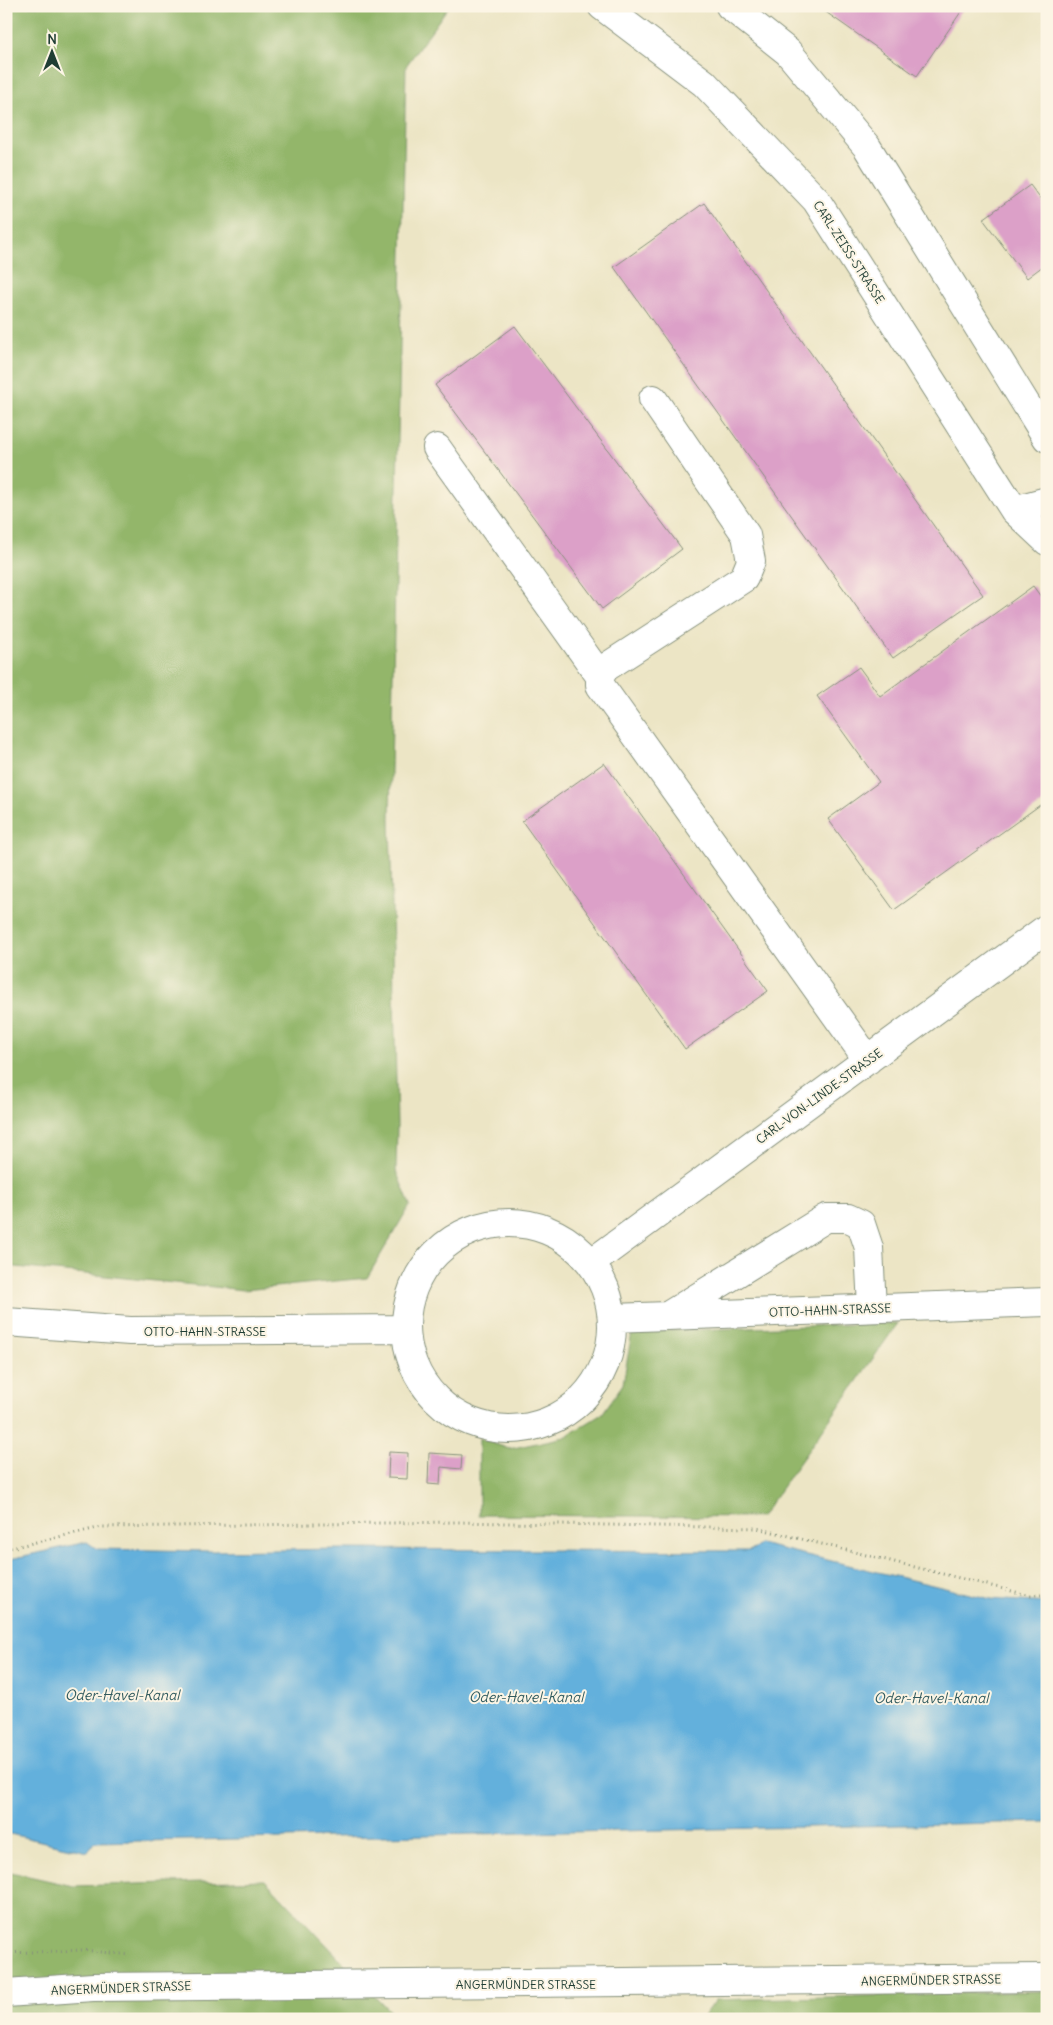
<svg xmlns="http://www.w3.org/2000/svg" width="1053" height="2025" viewBox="0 0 1053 2025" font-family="Delius,sans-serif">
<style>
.forest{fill:#93b66a;stroke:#597a4f}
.water{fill:#63b0dc;stroke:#417688}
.building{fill:#dca0c8}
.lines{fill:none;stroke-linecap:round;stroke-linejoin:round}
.minor-casing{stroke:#86917c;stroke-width:30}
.path{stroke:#86917c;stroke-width:3;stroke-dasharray:1 4;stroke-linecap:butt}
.minor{stroke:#fff;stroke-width:28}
.labels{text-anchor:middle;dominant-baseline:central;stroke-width:4;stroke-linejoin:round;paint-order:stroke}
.street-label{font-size:12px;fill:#1f3d34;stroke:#fcf5e5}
.water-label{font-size:14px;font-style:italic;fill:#305a5e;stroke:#fcf5e5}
</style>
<rect width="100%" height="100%" fill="#fcf5e5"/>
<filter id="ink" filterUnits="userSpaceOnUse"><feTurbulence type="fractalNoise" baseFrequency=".02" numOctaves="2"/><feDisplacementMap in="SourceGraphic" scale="10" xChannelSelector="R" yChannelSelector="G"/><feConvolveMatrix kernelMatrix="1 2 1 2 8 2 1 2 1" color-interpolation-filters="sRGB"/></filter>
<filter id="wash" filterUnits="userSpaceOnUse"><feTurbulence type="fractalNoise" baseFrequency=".0096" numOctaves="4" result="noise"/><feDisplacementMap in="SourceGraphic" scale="20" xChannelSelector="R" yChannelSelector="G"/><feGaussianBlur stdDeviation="1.12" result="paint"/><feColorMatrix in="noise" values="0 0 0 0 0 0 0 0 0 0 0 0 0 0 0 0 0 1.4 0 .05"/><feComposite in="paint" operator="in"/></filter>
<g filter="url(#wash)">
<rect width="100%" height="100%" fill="#ece5c5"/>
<path class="forest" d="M6,6h443l-43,60 -16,752 7,308 -1,45 14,34 -43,73 -123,12 -238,-24z
M898,1323l-137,194 -282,-2v-77l30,11 56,-12 37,-23 21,-30 9,-52z
M6,1871l67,15 192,-6 132,139h-391z
M1047,1991v28h-346l14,-19z"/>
<path class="water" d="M87,1542l10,7 114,2 128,-2 409,2 7,-2 5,-5 231,55 56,4v219l-953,20 -6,10 -82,-19v-273z"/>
<g id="blocks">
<path class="building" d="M821,6h144l-48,70 -97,-68z
M1030,185l15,20 2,-1v59l-20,15 -44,-59z
M704,203l279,392 -90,63 -279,-391z
M515,326l167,223 -80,60 -167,-224z
M1033,586l14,19v195l-153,110 -66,-91 51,-37 -62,-86 42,-29 21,29z
M604,763l164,228 -83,58 -163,-228z
M389,1452l19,1 -1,26 -19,-1z
M429,1453l33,2 -1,14 -20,-2 -1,18 -12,-1z"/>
</g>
</g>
<g filter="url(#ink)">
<use href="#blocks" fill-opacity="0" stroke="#86917c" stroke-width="1"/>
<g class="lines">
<defs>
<path id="minor" d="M602,6l102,77 112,117 198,310 33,31
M730,6l58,46 79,95 180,291
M653,399l93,136 5,26 -7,17 -139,90 -5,8v9l268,375
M437,448l163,228
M1014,510l33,-9
M406 1326a103 103 0 1 1 206 0a103 103 0 1 1-206 0Z
M591,1263l456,-335
M669,1315l157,-97h22l13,6 8,24 3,60
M613,1318l434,-16
M6,1322l124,9 274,-2
M6,1993l87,-6 954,-9"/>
</defs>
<use href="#minor" class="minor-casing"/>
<path class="path" d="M6,1549l96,-22 356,-5 299,6 271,67h19
M6,1953l77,-3 47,5"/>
<use href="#minor" class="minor"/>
</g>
</g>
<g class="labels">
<g class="street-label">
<text transform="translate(849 252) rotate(57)">CARL-ZEISS-STRASSE</text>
<text transform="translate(819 1096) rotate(-36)">CARL-VON-LINDE-STRASSE</text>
<text transform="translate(830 1310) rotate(-2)">OTTO-HAHN-STRASSE</text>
<text x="205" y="1331">OTTO-HAHN-STRASSE</text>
<text transform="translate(931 1980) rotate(-1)">ANGERMÜNDER STRASSE</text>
<text x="526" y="1984">ANGERMÜNDER STRASSE</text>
<text transform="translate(121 1988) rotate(-2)">ANGERMÜNDER STRASSE</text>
</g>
<g class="water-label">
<text x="122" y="1695">Oder-Havel-Kanal</text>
<text x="526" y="1697">Oder-Havel-Kanal</text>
<text x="931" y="1698">Oder-Havel-Kanal</text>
</g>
</g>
<rect width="1053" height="2025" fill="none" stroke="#fcf5e5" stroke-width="25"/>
<g transform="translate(52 52)" stroke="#fcf5e5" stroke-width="4" paint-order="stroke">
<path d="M0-4L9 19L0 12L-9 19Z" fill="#1f3d34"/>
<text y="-8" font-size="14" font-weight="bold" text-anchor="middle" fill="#1f3d34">N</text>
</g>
</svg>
